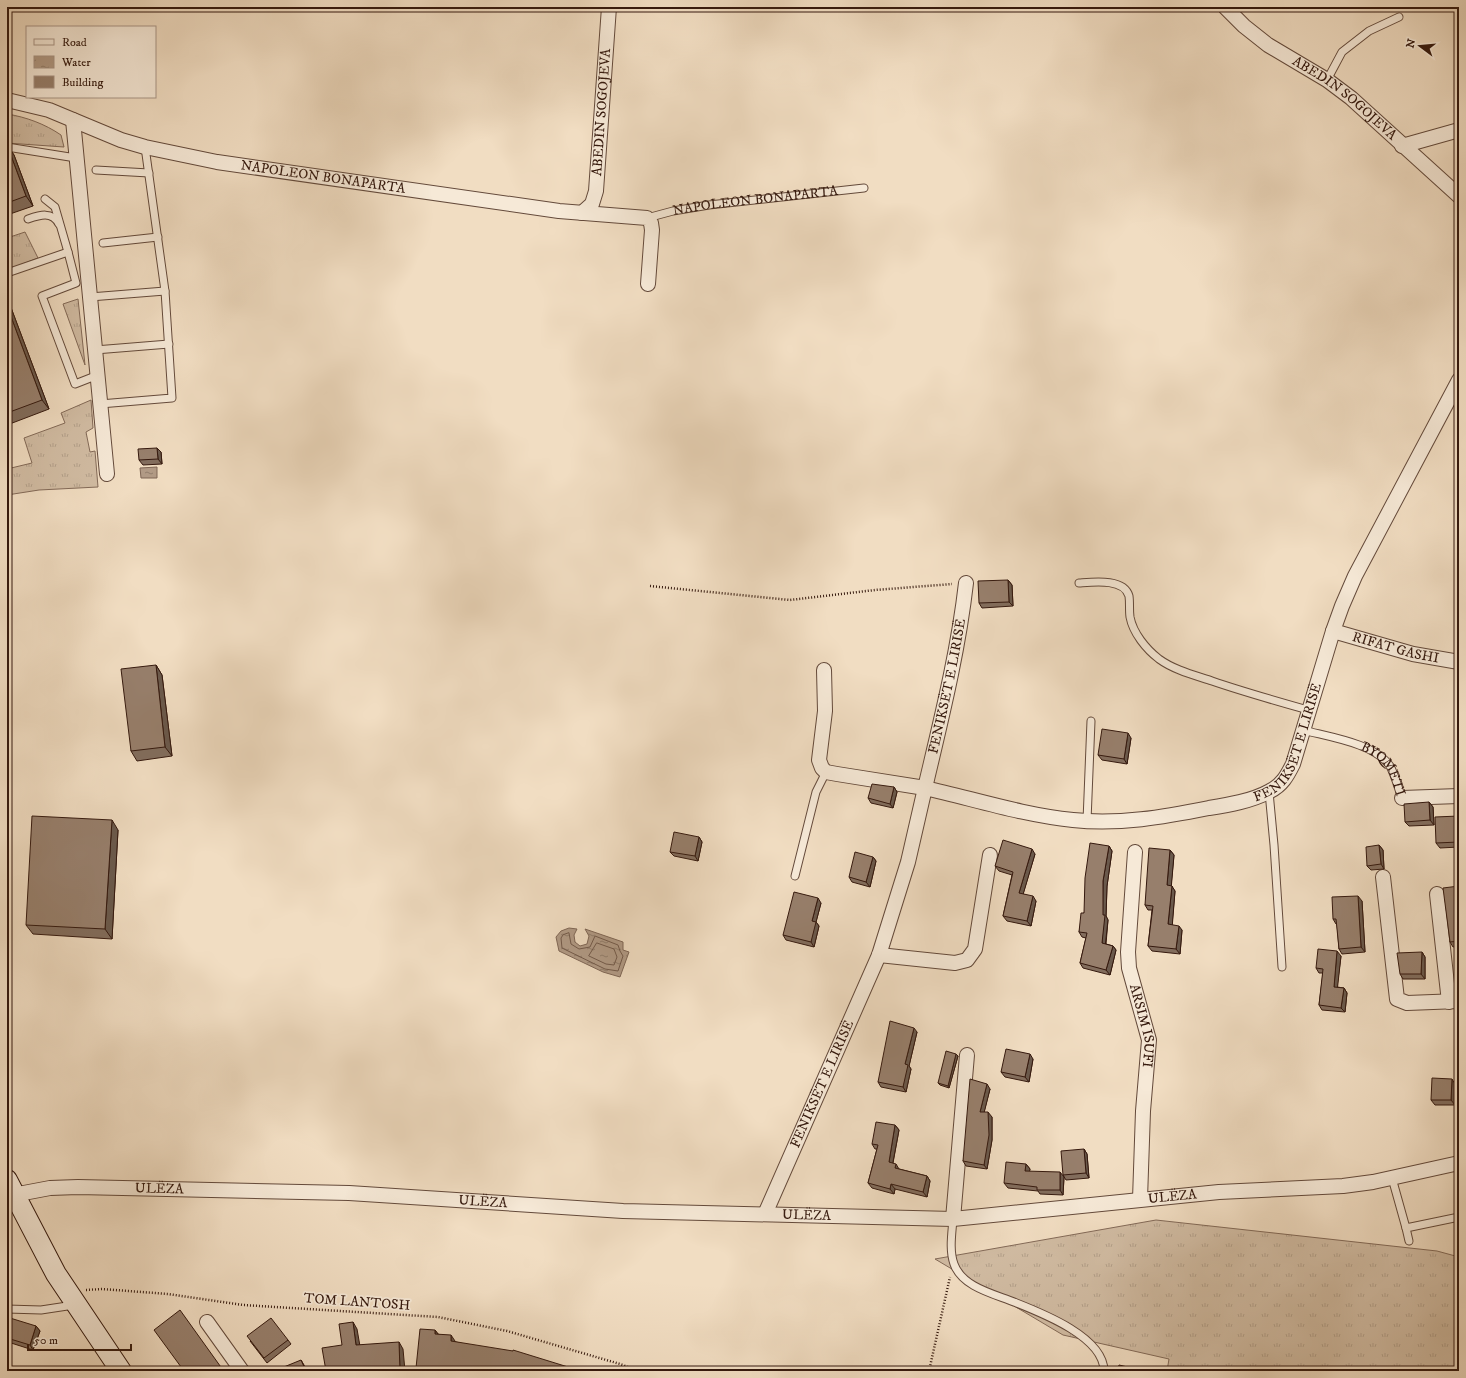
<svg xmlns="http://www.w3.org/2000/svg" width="1466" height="1378" viewBox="0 0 1466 1378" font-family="'IM FELL DW Pica',serif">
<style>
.grass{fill:url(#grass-tufts);stroke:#836a58}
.water{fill:url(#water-ripples);stroke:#7f6655}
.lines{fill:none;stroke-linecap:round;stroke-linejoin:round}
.shore{stroke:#735a4a;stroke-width:1}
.lane-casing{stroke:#644a3b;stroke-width:9}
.street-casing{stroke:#644a3b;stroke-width:16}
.secondary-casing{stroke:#35190e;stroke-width:22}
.path{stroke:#35190e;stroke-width:2.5;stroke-dasharray:1 2;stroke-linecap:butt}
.lane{stroke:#f6e9d7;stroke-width:7}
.street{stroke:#f6e9d7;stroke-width:14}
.secondary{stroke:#f6e9d7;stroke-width:20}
.wall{fill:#826d5d;stroke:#35190e}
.shaded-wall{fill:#6a594c;stroke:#35190e}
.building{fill:#977f6c;stroke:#35190e}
.labels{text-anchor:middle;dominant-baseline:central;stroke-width:3.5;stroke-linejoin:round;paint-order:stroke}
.street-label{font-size:14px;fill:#35190e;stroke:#f6e9d7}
</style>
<defs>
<pattern id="grass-tufts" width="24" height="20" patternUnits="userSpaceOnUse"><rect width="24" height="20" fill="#d1bca3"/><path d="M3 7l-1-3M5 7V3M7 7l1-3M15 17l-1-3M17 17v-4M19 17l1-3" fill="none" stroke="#b4a18b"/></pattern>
<pattern id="water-ripples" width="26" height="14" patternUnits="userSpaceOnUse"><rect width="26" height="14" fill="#b19a85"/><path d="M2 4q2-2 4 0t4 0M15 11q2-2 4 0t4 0" fill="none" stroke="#917d6b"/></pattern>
</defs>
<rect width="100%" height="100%" fill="#f1ddc2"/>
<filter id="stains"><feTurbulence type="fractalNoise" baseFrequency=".005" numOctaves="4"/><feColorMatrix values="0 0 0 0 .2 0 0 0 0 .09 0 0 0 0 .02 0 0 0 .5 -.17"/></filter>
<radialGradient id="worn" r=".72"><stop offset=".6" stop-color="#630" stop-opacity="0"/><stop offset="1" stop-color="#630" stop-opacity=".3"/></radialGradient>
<path class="grass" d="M7,114c19,3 38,10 54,21l3,12 -57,-4z
M25,232l13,26 -31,12v-32z
M78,299l7,66 -22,-61z
M91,400l2,28 -7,4 4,20 5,-1 3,36 -59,3 -32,5v-26l25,-6 -8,-25 41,-15 -4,-10z
M1156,1220l281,31 22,6v114h-292l2,-12 -106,-24 -128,-76z"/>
<path class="water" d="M157,467v11h-16l-1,-10z
M569,928l8,1 -3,6 1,7 5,4 7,-2 2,-8 -4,-7 38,13v8l6,2 -9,25 -17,-5 -44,-21 -3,-14 5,-6z"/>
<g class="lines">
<path class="shore" d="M569,933l2,11 8,5 11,-2 5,-11 23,9 2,6 3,5 -5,15 -13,-2 -43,-21 -1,-10 2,-3z
M597,943l17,6 3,8 -3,8 -8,-1 -17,-8z"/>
<defs>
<g id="lane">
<path d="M1327,80l15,-28 27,-21 30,-14"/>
<path d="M7,147l69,11"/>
<path d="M96,170l53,3"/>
<path d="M45,199l10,8 13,45"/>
<path id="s1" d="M647,218l26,-7 36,-6 155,-17"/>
<path d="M28,219c12,-4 24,-8 31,5"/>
<path d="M103,243l55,-6"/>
<path d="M7,273l61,-21 8,31 -34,13 33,88 23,-9"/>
<path d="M90,297l75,-6"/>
<path d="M95,350l74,-6"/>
<path d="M100,404l72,-6 -7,-107 -20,-144"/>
<path d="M1079,583c14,-1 45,-5 50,13 1,7 0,14 1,21 3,16 16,32 29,42 15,11 35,16 53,22 32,11 64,20 96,29"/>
<path id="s2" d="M1303,730c26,7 71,13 87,36 5,9 8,22 12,32"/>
<path d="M1269,792l5,53 8,122"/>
<path d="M1087,821l4,-100"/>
<path d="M795,876l21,-84 10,-20"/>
<path d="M1392,1178l14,50 53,-11"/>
<path d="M953,1219c-1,14 -4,31 1,45 8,23 40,30 60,38 28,11 90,35 90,69"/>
<path d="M1406,1228l3,13"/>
<path d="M7,1309l34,1 33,-5"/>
</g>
<g id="street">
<path id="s3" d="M1225,7l19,19 24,19 59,35 24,18 108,98"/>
<path id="s4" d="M7,100l42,10 72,30 24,7 72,15 342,49 88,7 4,5 1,7 -4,54"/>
<path d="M73,120l34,354"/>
<path d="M1402,146l57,-16"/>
<path id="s5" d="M582,213l10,-9 4,-13 13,-184"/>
<path id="s6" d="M1333,631l80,23 46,8"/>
<path id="s7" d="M824,670l1,41 -6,49 3,8 4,4 11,2 88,14c16,-68 33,-135 41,-205"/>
<path d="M1402,798l57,-2"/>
<path id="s8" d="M1135,852l-7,100 1,16 20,72 -6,71 -3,88"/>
<path d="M1383,877l14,122 10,4 52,-2"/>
<path d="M1437,894l12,108"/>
<path d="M879,955l76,8 12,-3 8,-11 15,-94"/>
<path id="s9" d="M13,1195l37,-7 28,-1 271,6 274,18 330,8 266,-27 124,-6 30,-4 86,-19"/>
<path id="s10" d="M765,1214l114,-259 29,-93 17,-74c49,11 98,27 148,32 46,5 91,-3 136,-12 19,-3 43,-7 61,-17 12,-6 17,-15 23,-27l40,-133 9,-25 13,-30 104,-196"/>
<path d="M953,1219l14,-164"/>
<path d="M207,1322l35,49"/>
</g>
<path id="secondary" d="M7,1180l49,94 65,97"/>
</defs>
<use href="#lane" class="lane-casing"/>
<use href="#street" class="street-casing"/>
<use href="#secondary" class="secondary-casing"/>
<path class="path" d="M650,586l140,14 85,-10 77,-6
M86,1290l16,-1 66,5 75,11 195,12 69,14 113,33 18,7
M929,1371l21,-94"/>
<use href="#lane" class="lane"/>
<use href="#street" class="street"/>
<use href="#secondary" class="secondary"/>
</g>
<path class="wall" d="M7,145l7,10 19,51 -26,9z
M7,297l42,112 -42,16z
M157,448l4,4 1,12 -19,1 -4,-5z
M1008,580l4,5 1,21 -31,2 -3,-5z
M156,665l6,10 10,81 -35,5 -6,-10z
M1131,738l-4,26 -25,-4 -4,-5z
M894,787l3,5 -4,16 -22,-5 -3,-5z
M1429,802l4,5 1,18 -25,1 -4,-4z
M1459,816v31l-19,1 -4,-5z
M118,830l-6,109 -79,-5 -7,-9z
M699,837l3,5 -4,19 -24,-5 -4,-4z
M1379,845l4,5 1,19 -13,1 -4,-4z
M1109,846l3,5 -5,35 -1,30 2,4 -2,24 7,2 3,4 -6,25 -27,-7 -3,-5 6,-25 -4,-1 -3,-5 5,-19z
M1170,850l4,5 -3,31 4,5 -3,34 10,5 -2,24 -28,-3 -4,-5 4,-36h-4l-3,-5z
M1035,854l-12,40 13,7 -5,25 -24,-5 -4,-5 9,-41 -13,-4 -4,-5z
M873,857l3,4 -6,26 -18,-5 -3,-5z
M1459,886v60l-6,1 -3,-5z
M1362,901l3,51 -23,2 -3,-5 -2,-25h-1l-3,-5z
M821,903l-5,19 3,4 -5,21 -28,-7 -3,-5z
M1422,952l3,5v22h-22l-3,-5z
M1341,956l-4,31 7,1 3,5 -2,19 -23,-2 -3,-5 4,-32h-4l-3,-5z
M917,1032l-8,34 2,3 -5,23 -25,-5 -3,-5z
M958,1056l-9,32 -9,-3 -2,-2z
M1033,1059l-4,23 -24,-5 -4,-5z
M1455,1084v21h-20l-4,-5z
M990,1089l-6,23 8,5v23l-5,29 -21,-3 -3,-5z
M895,1125l4,5 -6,33 6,6 28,7 3,5 -3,16 -32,-8 -1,5 -22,-6 -4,-5 9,-34h-2l-3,-5z
M1084,1149l3,5 2,24 -23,2 -3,-5z
M1026,1164l4,5 -1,3 35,5 -1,18 -23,-1 -2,-3 -30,-3 -4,-5z
M36,1326l4,5 -7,19 -25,-8 -1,-1v-12z
M435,1330l3,4 18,8 125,29h-162l-3,-3z
M288,1340l3,4 -24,19 -17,-22z"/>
<path class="shaded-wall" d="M7,145l7,10 19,51 -7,-10z
M7,297l42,112 -7,-9 -35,-94z
M157,448l4,4 1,12 -4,-5z
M1008,580l4,5 1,21 -4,-4z
M156,665l6,10 10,81 -7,-9z
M1128,733l3,5 -4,26 -3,-5z
M894,787l3,5 -4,16 -3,-4z
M1429,802l4,5 1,18 -4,-5z
M112,820l6,10 -6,109 -7,-10z
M699,837l3,5 -4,19 -3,-5z
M1379,845l4,5 1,19 -3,-5z
M1109,846l3,5 -5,35 -1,30 2,4 -3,28 -3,-5 1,-62z
M1032,849l3,5 -13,44 -3,-5z
M1170,850l4,5 -3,35 -4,-5z
M873,857l3,4 -6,26 -4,-5z
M1172,886l3,5 -3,38 -4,-5z
M1033,896l3,5 -5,25 -4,-5z
M1358,896l4,5 3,51 -4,-5z
M818,898l3,5 -5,19 3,4 -5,21 -3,-5 1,-21z
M1179,926l3,4 -2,24 -4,-5z
M1113,946l3,4 -6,25 -4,-5z
M1337,951l4,5 -4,36 -3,-5z
M1422,952l3,5v22l-4,-5z
M1344,988l3,5 -2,19 -4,-4z
M914,1028l3,4 -8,34 2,3 -5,23 -3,-5 2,-23z
M956,1054l2,2 -9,32 -1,-2z
M1030,1054l3,5 -4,23 -4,-5z
M1452,1079l3,5v21l-4,-5z
M987,1084l3,5 -7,28 -3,-5z
M988,1112l4,5v23l-5,29 -3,-4z
M895,1125l4,5 -7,37 -3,-5z
M1084,1149l3,5 2,24 -3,-5z
M896,1164l3,5 -1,4 -3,-5z
M1026,1164l4,5 -1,7 -4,-5z
M1060,1172l4,5 -1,18 -3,-5z
M927,1176l3,5 -3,16 -4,-5z
M891,1184l4,5 -1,5 -4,-5z
M353,1322l4,7 4,23 -5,-7z
M36,1326l4,5 -7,19 -3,-5z
M435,1330l6,8 -6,-4z
M451,1335l6,9 -6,-3z
M399,1342l4,7 2,22h-5z
M301,1360l3,5 3,6h-1z"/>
<path class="building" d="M7,145l19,51 -19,7z
M7,306l35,94 -35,13z
M157,448l1,11 -19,1 -1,-11z
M1008,580l1,22 -30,1 -1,-22z
M156,665l9,82 -34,4 -10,-82z
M1102,729l26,4 -4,26 -26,-4z
M872,784l22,3 -4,17 -22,-6z
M1429,802l1,18 -25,2 -1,-18z
M32,816l80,4 -7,109 -79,-4z
M1459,816v26l-23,1 -1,-26z
M674,832l25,5 -4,19 -25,-4z
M1003,840l29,9 -13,44 14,3 -6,25 -24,-5 10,-44 -18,-6z
M1090,843l19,3 -6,35v34h2l-3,28 11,3 -7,24 -26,-7 7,-30 -8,-1 2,-19h3l1,-35z
M1379,845l2,19 -14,2 -1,-19z
M1149,848l21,2 -3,35 5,1 -4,38 11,2 -3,23 -28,-3 5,-40 -8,-1z
M855,852l18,5 -7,25 -17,-5z
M1459,886v55l-9,1 -7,-54z
M794,892l24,6 -6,23 4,1 -5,20 -28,-7z
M1358,896l3,51 -22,2 -3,-30h-3l-1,-22z
M1318,949l19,2 -3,36 10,1 -3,20 -22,-3 4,-36 -7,-1z
M1422,952l-1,22h-21l-3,-21z
M890,1021l24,7 -9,36 3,1 -5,22 -25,-5z
M1006,1049l24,5 -5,23 -24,-5z
M946,1051l10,3 -8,32 -10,-3z
M1432,1078l20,1 -1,21h-20z
M970,1079l17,5 -7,28h8l1,23 -5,30 -21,-4z
M876,1122l19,3 -6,37 7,2 -1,4 32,8 -4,16 -32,-8 -1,5 -22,-6 10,-38 -6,-1z
M1084,1149l2,24 -23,2 -2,-24z
M1006,1162l20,2 -1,7 35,1v18h-23v-3l-33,-4z
M180,1310l43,60 -1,1h-38l-30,-41z
M10,1318l26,8 -6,19 -23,-7v-9z
M271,1318l17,22 -24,18 -17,-22z
M353,1322l3,23 43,-3 1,29h-74l-4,-23 20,-3 -3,-21z
M420,1329l15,1v4l16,1v6l62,10v-1l68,21h-123l-42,-3z
M301,1360l5,11h-32z
M1119,1365l13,3 -1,3h-14z"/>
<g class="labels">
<g class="street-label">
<text stroke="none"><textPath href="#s3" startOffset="151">ABEDIN SOGOJEVA</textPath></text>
<text stroke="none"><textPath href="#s5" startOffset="106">ABEDIN SOGOJEVA</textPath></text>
<text stroke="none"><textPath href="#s4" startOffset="327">NAPOLEON BONAPARTA</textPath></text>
<text stroke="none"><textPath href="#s1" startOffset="110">NAPOLEON BONAPARTA</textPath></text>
<text stroke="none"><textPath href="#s6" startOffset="65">RIFAT GASHI</textPath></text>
<text stroke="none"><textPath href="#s7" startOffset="309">FENIKSËT E LIRISË</textPath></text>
<text stroke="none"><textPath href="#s10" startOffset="860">FENIKSËT E LIRISË</textPath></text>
<text stroke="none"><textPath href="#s2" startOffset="94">BYQMETI</textPath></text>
<text stroke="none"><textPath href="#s8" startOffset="176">ARSIM ISUFI</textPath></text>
<text stroke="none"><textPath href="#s10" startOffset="142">FENIKSËT E LIRISË</textPath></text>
<text stroke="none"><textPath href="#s9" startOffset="147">ULËZA</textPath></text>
<text stroke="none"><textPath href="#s9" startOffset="1162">ULËZA</textPath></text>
<text stroke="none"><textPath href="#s9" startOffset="471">ULËZA</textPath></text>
<text stroke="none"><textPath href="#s9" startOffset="795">ULËZA</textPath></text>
<text transform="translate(357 1302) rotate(4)">TOM LANTOSH</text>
</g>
</g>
<rect width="1466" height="1378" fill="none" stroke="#f1ddc2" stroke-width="24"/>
<rect x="8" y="8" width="1450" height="1362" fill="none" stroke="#35190e" stroke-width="2"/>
<rect x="12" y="12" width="1442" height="1354" fill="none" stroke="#35190e"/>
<rect x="26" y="26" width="130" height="72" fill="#f6e9d7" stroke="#a99687"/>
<rect x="34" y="39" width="20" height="6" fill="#f6e9d7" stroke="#a99687"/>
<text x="62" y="46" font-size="12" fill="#35190e">Road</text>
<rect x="34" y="56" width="20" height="12" fill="url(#water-ripples)" stroke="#a99687"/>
<text x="62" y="66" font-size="12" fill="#35190e">Water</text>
<rect x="34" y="76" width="20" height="12" fill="#977f6c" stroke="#a99687"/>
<text x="62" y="86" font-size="12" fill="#35190e">Building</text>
<g transform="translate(1420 46) rotate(286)" stroke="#f6e9d7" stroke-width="3" paint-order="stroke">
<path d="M0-3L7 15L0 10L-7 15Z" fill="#35190e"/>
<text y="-6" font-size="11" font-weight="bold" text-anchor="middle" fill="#35190e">N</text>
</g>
<path d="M28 1344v6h103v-6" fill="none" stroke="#35190e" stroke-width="2"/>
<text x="34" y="1344" font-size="12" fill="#35190e" stroke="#f6e9d7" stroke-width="3" paint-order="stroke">50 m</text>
<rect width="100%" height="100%" filter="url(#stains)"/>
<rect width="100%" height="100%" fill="url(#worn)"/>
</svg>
